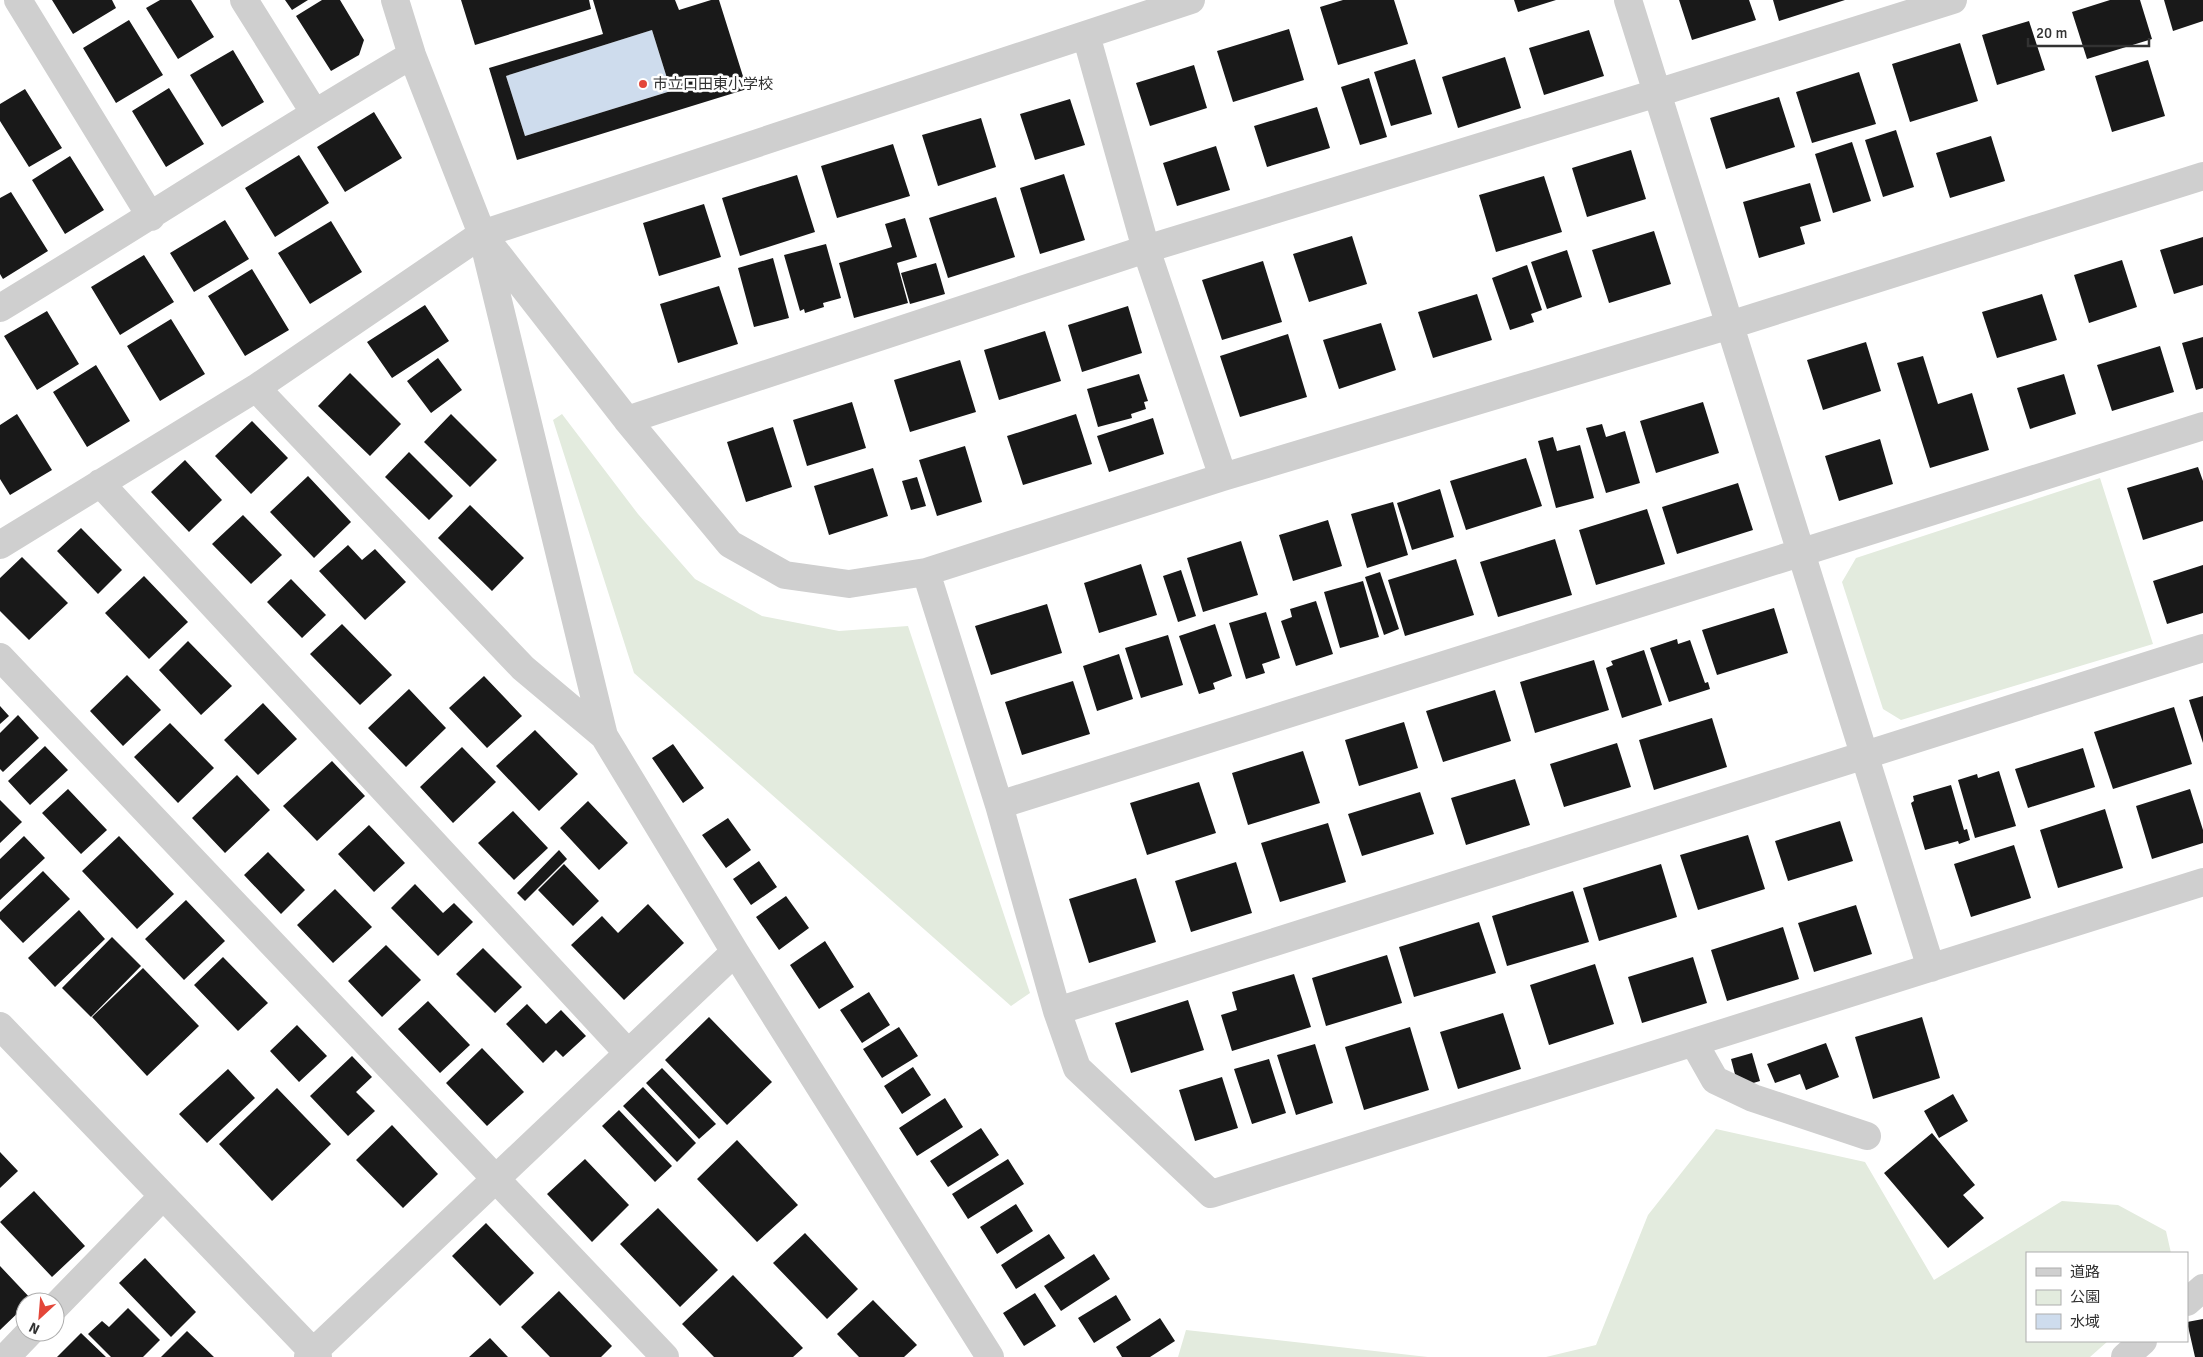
<svg xmlns="http://www.w3.org/2000/svg" width="2203" height="1357" viewBox="0 0 2203 1357" font-family="Signika,'Noto Sans JP',sans-serif">
<style>
.green{fill:#e3ebde}
.water{fill:#cedced}
.building{fill:#191919;fill-rule:evenodd}
.lines{fill:none;stroke-linecap:round;stroke-linejoin:round}
.minor{stroke:#cfcfcf;stroke-width:28}
.poi-dot{fill:#e34639;stroke:#fff;stroke-width:2}
.labels{text-anchor:middle;dominant-baseline:central;stroke-width:5;stroke-linejoin:round;paint-order:stroke}
.poi-label{font-size:15px;fill:#323232;stroke:#fff;text-anchor:start}
</style>
<rect width="100%" height="100%" fill="#fff"/>
<path class="green" d="M562,414l76,100 57,65 67,37 77,15 69,-5 122,367 -19,13 -377,-333 -81,-253z
M2100,478l53,166 -252,76 -18,-11 -41,-127 14,-24z
M1716,1129l149,33 69,118 128,-79 56,4 48,26 5,22h-144v88h81l-18,16h-544l50,-12 52,-130z
M1186,1330l242,27h-250z"/>
<path class="water" d="M652,30l19,61 -146,45 -19,-60z"/>
<path class="building" d="M52,0h60l4,8 -43,26z
M160,0h31l23,37 -36,22 -32,-51z
M285,0h23l-16,10z
M322,0h18l24,40 -5,15 -28,16 -35,-55z
M461,0h128l2,9 -116,36z
M593,0h82l4,10 32,-10h8l28,89 -230,71 -28,-92 114,-34zM652,30l19,61 -146,45 -19,-60z
M1343,0h51l14,44 -70,21 -18,-58z
M1514,0h42l-38,12z
M1679,0h70l7,20 -64,20z
M1773,0h72l-66,21z
M2110,0h30l12,39 -65,20 -15,-47z
M2164,0h39v21l-30,10z
M129,20l34,55 -47,28 -33,-55z
M2029,21l16,49 -48,15 -15,-50z
M1289,29l15,51 -71,22 -16,-51z
M1589,30l15,46 -60,19 -15,-47z
M1960,43l18,58 -68,21 -18,-58z
M233,50l31,52 -42,25 -32,-52z
M1505,57l16,51 -63,20 -16,-51z
M1415,59l17,55 -41,12 -17,-54z
M2148,60l17,56 -53,16 -17,-56z
M1194,65l13,43 -57,18 -14,-43z
M1859,72l17,52 -64,19 -16,-51z
M1369,78l18,59 -27,8 -19,-58z
M169,88l35,56 -38,23 -34,-56z
M25,89l37,59 -33,19 -29,-46v-17z
M1779,97l16,50 -69,22 -16,-51z
M1070,99l15,46 -50,15 -15,-46z
M1317,107l13,41 -63,19 -13,-41z
M374,112l28,46 -57,34 -28,-45z
M981,118l15,49 -58,19 -16,-51z
M1896,130l18,57 -31,10 -18,-57z
M1991,136l14,45 -55,17 -14,-45z
M1852,142l19,59 -38,12 -18,-59z
M893,144l17,52 -73,22 -16,-52z
M1216,146l14,44 -53,16 -14,-43z
M1631,150l15,49 -59,18 -15,-49z
M299,155l30,48 -54,34 -30,-49z
M70,156l34,54 -39,24 -33,-54z
M1064,174l21,66 -45,14 -20,-66z
M797,175l18,57 -75,24 -18,-58z
M1544,176l18,56 -66,20 -17,-57z
M1810,183l11,38 -21,6 5,17 -46,14 -16,-56z
M11,192l37,59 -45,28 -3,-5v-76z
M996,197l19,60 -67,21 -19,-60z
M704,204l17,53 -62,19 -16,-53z
M905,218l12,39 -20,6 11,40 -54,15 -15,-55 53,-16 -7,-23z
M225,220l24,39 -55,33 -24,-39z
M331,221l31,51 -52,32 -32,-51z
M1654,231l17,53 -62,19 -17,-53z
M1352,236l15,48 -58,18 -16,-48z
M2203,237v48l-29,9 -14,-44z
M826,244l15,54 -18,5 1,4 -19,6 -1,-4 -4,2 -16,-56z
M1567,250l15,47 -35,12 -16,-47z
M144,255l30,47 -54,33 -29,-48z
M773,258l16,60 -35,9 -16,-59z
M2122,260l15,47 -48,16 -15,-48z
M1263,261l19,61 -60,18 -20,-60z
M936,263l9,31 -35,10 -9,-31z
M1527,265l15,45 -11,4 3,8 -24,8 -18,-52z
M252,269l37,61 -44,26 -37,-60z
M719,286l19,58 -60,19 -18,-59z
M1477,294l15,46 -59,18 -15,-46z
M2042,294l15,46 -60,18 -15,-46z
M425,305l24,36 -57,37 -25,-36z
M1128,306l14,47 -60,19 -14,-47z
M47,311l32,53 -42,26 -33,-54z
M171,319l34,55 -45,27 -33,-55z
M1381,323l15,47 -57,19 -16,-49z
M1045,331l16,50 -62,19 -15,-50z
M1288,334l19,63 -67,20 -20,-61z
M2203,337v51l-7,2 -14,-47z
M1866,342l15,49 -58,19 -16,-50z
M2160,346l14,46 -62,19 -15,-46z
M1923,356l15,48 34,-11 17,57 -59,18 -33,-105z
M438,358l24,32 -31,23 -24,-32z
M960,360l16,52 -66,20 -16,-52z
M96,365l34,56 -43,26 -34,-55z
M350,373l51,51 -31,32 -52,-50z
M1139,374l9,27 -4,1 2,7 -15,5 1,4 -34,9 -11,-38z
M2064,374l12,40 -46,15 -13,-41z
M852,402l14,46 -59,18 -14,-46z
M1703,402l16,51 -63,20 -16,-52z
M17,414l35,56 -42,25 -10,-16v-54z
M451,414l46,46 -27,27 -46,-45z
M1076,414l16,50 -69,21 -16,-49z
M1153,418l11,36 -55,18 -12,-36z
M252,421l36,37 -37,36 -36,-38z
M1602,424l4,13 19,-6 15,52 -34,10 -20,-65z
M773,427l19,60 -46,15 -19,-60z
M1553,437l4,14 23,-6 14,53 -38,10 -18,-67z
M1880,439l13,45 -54,17 -14,-45z
M965,446l17,56 -45,14 -18,-56z
M409,452l44,44 -24,24 -44,-43z
M1526,458l16,48 -76,24 -16,-49z
M185,460l37,40 -33,32 -38,-40z
M2198,467l5,14v40l-60,19 -16,-52z
M873,468l15,48 -59,19 -15,-49z
M308,476l43,46 -37,36 -44,-46z
M917,477l9,29 -15,4 -9,-29z
M1738,483l15,47 -76,24 -15,-47z
M1440,489l14,48 -42,13 -15,-47z
M1393,502l15,53 -41,13 -16,-54z
M470,505l54,53 -32,33 -54,-53z
M1647,509l18,55 -69,21 -17,-55z
M243,515l39,40 -31,29 -39,-40z
M1328,520l14,46 -49,15 -14,-46z
M81,528l41,42 -24,24 -41,-43z
M1555,539l17,56 -74,22 -18,-55z
M1241,541l17,54 -55,17 -16,-54z
M348,545l14,15 13,-11 31,33 -41,38 -46,-49z
M22,557l46,46 -39,37 -29,-29v-33z
M1456,559l18,56 -69,21 -17,-56z
M1141,564l16,51 -58,18 -15,-50z
M2203,565v48l-36,11 -14,-43z
M1181,570l15,46 -18,6 -15,-46z
M1380,572l19,57 -15,6 -19,-58z
M144,576l44,46 -39,37 -44,-46z
M291,579l35,36 -24,23 -35,-36z
M1363,581l16,56 -39,11 -16,-56z
M1316,601l17,53 -37,12 -15,-45 11,-4 -2,-8z
M1047,604l15,49 -71,22 -16,-49z
M1774,608l14,45 -71,22 -15,-45z
M1266,612l14,46 -18,6 3,9 -19,6 -17,-56z
M342,624l50,51 -32,30 -50,-51z
M1215,624l17,52 -19,7 2,6 -16,5 -20,-58z
M1168,635l15,50 -42,13 -16,-50z
M1677,639l1,5 12,-4 15,43 3,-1 2,7 -41,13 -19,-54z
M188,641l44,45 -31,29 -42,-45z
M1644,650l18,55 -40,13 -16,-50 7,-3 -2,-4z
M1119,654l14,45 -36,12 -14,-45z
M1594,660l15,50 -74,23 -15,-51z
M127,675l34,35 -38,36 -33,-35z
M484,676l38,40 -35,32 -38,-40z
M1073,681l17,53 -68,21 -17,-53z
M409,689l37,39 -40,39 -38,-39z
M1495,690l16,51 -68,21 -17,-51z
M2203,696v47l-14,-43z
M263,703l34,36 -39,36 -34,-35z
M0,706l9,10 -9,8z
M2174,707l18,57 -79,25 -19,-57z
M18,715l21,23 -36,34 -3,-3v-36z
M1712,718l15,49 -73,23 -15,-50z
M1404,722l14,46 -59,18 -14,-46z
M170,723l44,45 -36,35 -44,-46z
M535,730l43,44 -39,37 -43,-45z
M1617,743l14,44 -67,20 -14,-43z
M673,744l31,44 -21,15 -31,-45z
M45,746l23,24 -38,35 -22,-24z
M462,747l34,35 -43,41 -33,-36z
M2083,748l12,39 -67,21 -13,-39z
M1303,751l17,52 -72,22 -16,-52z
M332,761l33,35 -48,45 -34,-35z
M1999,771l17,55 -41,12 -17,-58 19,-6 1,4z
M237,775l33,35 -45,43 -33,-35z
M1515,779l15,46 -64,20 -15,-47z
M1199,782l17,51 -69,22 -17,-52z
M1951,785l13,45 3,-1 3,11 -11,4 -1,-3 -33,9 -14,-47 3,-2 -1,-5z
M68,789l39,41 -26,24 -39,-41z
M2190,789l13,41v13l-51,16 -16,-53z
M1420,792l14,42 -72,22 -14,-42z
M0,800l22,22 -22,21z
M588,801l40,42 -29,27 -39,-42z
M2105,809l18,59 -65,20 -18,-58z
M513,811l35,37 -34,32 -36,-37z
M728,818l23,32 -25,18 -24,-33z
M1840,821l13,40 -65,20 -13,-40z
M1328,823l18,59 -66,20 -19,-59z
M369,825l36,38 -31,29 -36,-38z
M1748,835l17,54 -67,21 -18,-55z
M24,836l21,22 -45,42v-41z
M119,836l55,58 -37,35 -55,-58z
M2014,845l17,53 -60,19 -17,-53z
M559,850l8,9 -42,42 -8,-8z
M268,852l37,38 -24,24 -37,-39z
M759,861l18,26 -26,18 -18,-26z
M1236,862l16,51 -61,19 -16,-51z
M564,864l35,37 -26,25 -35,-36z
M1661,864l16,53 -78,24 -16,-53z
M43,871l27,28 -47,44 -23,-24v-7z
M1136,878l20,64 -67,21 -20,-64z
M415,884l28,29 11,-10 19,19 -35,34 -47,-48z
M335,889l37,38 -39,36 -36,-38z
M1573,891l16,51 -82,24 -15,-50z
M786,896l23,32 -30,22 -23,-33z
M186,900l39,41 -41,39 -39,-41z
M648,904l36,39 -60,57 -53,-55 31,-29 16,17z
M1856,905l16,49 -58,18 -16,-49z
M79,910l26,29 -50,48 -27,-29z
M1479,922l17,51 -82,24 -15,-50z
M1783,927l16,52 -72,22 -16,-51z
M112,937l29,29 -50,51 -29,-29z
M825,941l29,46 -35,22 -29,-44z
M386,945l35,35 -39,37 -34,-36z
M483,948l39,39 -27,26 -39,-39z
M1387,955l15,48 -76,23 -14,-48z
M223,957l45,46 -30,28 -44,-46z
M1693,957l14,46 -65,20 -14,-46z
M1595,964l19,60 -65,21 -19,-60z
M143,968l56,58 -52,50 -55,-59z
M1294,974l17,53 -79,24 -11,-36 16,-5 -5,-18z
M869,992l21,33 -28,18 -22,-33z
M1188,1000l16,50 -73,23 -16,-50z
M428,1001l42,44 -30,28 -42,-44z
M527,1004l19,20 15,-14 25,26 -23,21 -7,-7 -13,13 -37,-39z
M1503,1013l18,56 -63,20 -18,-57z
M709,1017l63,65 -45,43 -62,-65z
M1922,1017l18,61 -67,21 -18,-62z
M297,1025l30,31 -28,26 -29,-31z
M899,1027l19,29 -36,22 -19,-29z
M1410,1027l19,63 -65,20 -19,-63z
M1826,1043l13,34 -33,13 -6,-16 -25,9 -8,-19z
M1315,1044l18,59 -37,12 -19,-60z
M482,1048l42,44 -37,34 -41,-43z
M1752,1053l8,28 -17,5 -6,-4 -6,-23z
M352,1056l20,21 -16,15 19,19 -27,25 -38,-40z
M1269,1059l17,54 -34,11 -18,-55z
M913,1067l18,28 -29,19 -18,-28z
M662,1068l54,56 -17,15 -53,-56z
M228,1069l27,29 -48,45 -28,-29z
M1222,1077l16,51 -43,13 -16,-51z
M643,1087l53,56 -19,19 -54,-56z
M277,1088l54,56 -59,57 -53,-57z
M1953,1094l15,27 -29,17 -15,-27z
M945,1098l18,29 -46,29 -18,-28z
M619,1110l53,56 -17,16 -53,-56z
M392,1125l46,49 -35,34 -47,-48z
M981,1128l18,27 -51,32 -18,-26z
M1932,1133l43,52 -12,10 21,23 -36,30 -64,-75z
M737,1140l61,65 -41,37 -60,-63z
M0,1152l18,19 -18,17z
M585,1159l44,46 -37,37 -45,-48z
M1008,1159l16,25 -56,35 -16,-25z
M34,1191l51,55 -33,31 -52,-55z
M1016,1204l17,27 -36,23 -17,-27z
M658,1208l60,62 -38,37 -60,-63z
M486,1223l48,50 -34,33 -48,-50z
M805,1233l53,56 -31,30 -54,-56z
M1049,1234l16,24 -49,31 -15,-24z
M1094,1254l16,25 -49,32 -17,-25z
M145,1258l51,54 -25,25 -52,-54z
M0,1266l32,34 -7,2v4l-25,24z
M733,1275l70,73 -10,9h-79l-32,-33z
M559,1291l53,55 -11,11h-51l-29,-30z
M1035,1293l21,33 -32,20 -21,-33z
M1116,1295l15,25 -37,23 -16,-25z
M873,1300l44,45 -13,12h-45l-22,-23z
M128,1308l32,32 -17,17h-32l-23,-23 14,-13 7,6z
M1160,1318l15,23 -25,16h-28l-6,-10z
M2203,1319v38h-8l-8,-35z
M187,1331l27,26h-53z
M81,1333l25,24h-49z
M490,1338l18,19h-39z"/>
<g class="lines">
<path class="minor" d="M18,0l133,217
M244,0l70,112
M395,0l17,55 70,179 145,186 103,124 55,31 64,9 77,-12 297,-95 507,-152 473,-149
M1628,0l303,968
M1086,35l60,214 77,228
M484,243l120,493 131,216 255,405
M0,308c138,-83 273,-172 412,-253
M256,388l267,280 81,68
M627,420l519,-171 511,-156 296,-93
M100,483l528,570
M0,545l256,-157 226,-154 709,-234
M926,572l73,233 58,206 20,57 134,126 992,-312
M0,657l665,700
M999,805l1204,-379
M1057,1011l1146,-363
M0,1026l318,331
M1694,1043l21,37 38,18 114,38
M2187,1302l16,-14
M55,1307l108,-111
M6,1357l24,-25
M308,1357l427,-405
M2125,1357l18,-16"/>
</g>
<circle class="poi-dot" cx="643" cy="84" r="5"/>
<g class="labels">
<g class="poi-label">
<text x="653" y="84">市立口田東小学校</text>
</g>
</g>
<rect x="2026" y="1252" width="162" height="90" fill="#ffffff" stroke="#adadad"/>
<rect x="2036" y="1268" width="25" height="8" fill="#cfcfcf" stroke="#adadad"/>
<text x="2070" y="1277" font-size="15" fill="#323232">道路</text>
<rect x="2036" y="1290" width="25" height="15" fill="#e3ebde" stroke="#adadad"/>
<text x="2070" y="1302" font-size="15" fill="#323232">公園</text>
<rect x="2036" y="1314" width="25" height="15" fill="#cedced" stroke="#adadad"/>
<text x="2070" y="1327" font-size="15" fill="#323232">水域</text>
<g transform="translate(40 1317) rotate(206)"><circle r="24" fill="#ffffff" stroke="#adadad"/>
<path d="M0-4L9 19L0 12L-9 19Z" fill="#e34639"/>
<text y="-8" font-size="14" font-weight="bold" text-anchor="middle" fill="#323232">N</text>
</g>
<path d="M2028 38v8h121v-8" fill="none" stroke="#323232" stroke-width="2.5"/>
<text x="2036" y="38" font-size="15" fill="#323232" stroke="#ffffff" stroke-width="4" paint-order="stroke">20 m</text>
</svg>
